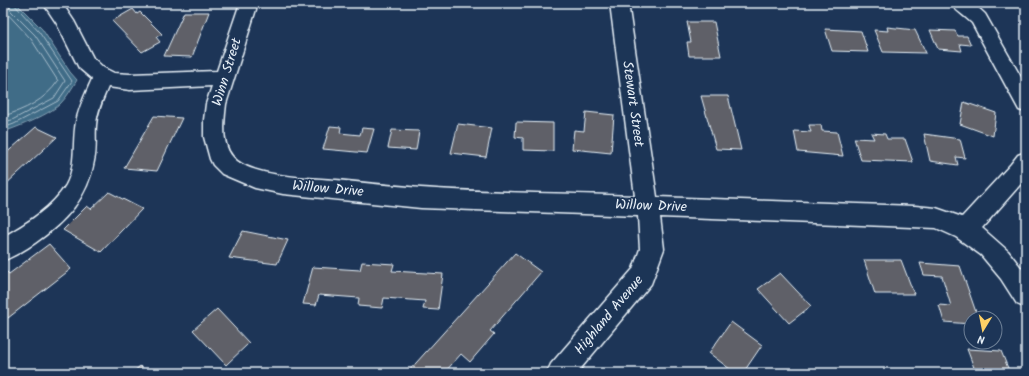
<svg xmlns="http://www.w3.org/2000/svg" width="1029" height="376" viewBox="0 0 1029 376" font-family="Kalam,sans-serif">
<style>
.water{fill:#416c87;stroke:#84a1b4}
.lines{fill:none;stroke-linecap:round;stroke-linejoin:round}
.shore{stroke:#a5bccb;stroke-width:1}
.building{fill:#5e6168;stroke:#e8f1f8}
.minor-casing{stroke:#e8f1f8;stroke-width:3}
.minor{fill:#1d3557;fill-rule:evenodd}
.labels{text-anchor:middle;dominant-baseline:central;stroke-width:3;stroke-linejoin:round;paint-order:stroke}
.street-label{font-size:14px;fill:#e8f1f8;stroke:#1d3557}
</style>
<rect width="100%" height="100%" fill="#1d3557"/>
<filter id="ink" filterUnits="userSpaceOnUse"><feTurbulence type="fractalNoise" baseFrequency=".025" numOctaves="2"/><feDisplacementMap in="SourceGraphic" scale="8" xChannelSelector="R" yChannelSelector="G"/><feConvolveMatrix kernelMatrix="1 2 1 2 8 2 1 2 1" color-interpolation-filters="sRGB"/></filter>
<g filter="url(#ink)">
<path class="water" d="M3,3h13l26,26 28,43 7,8c-5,8 -10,17 -16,23 -10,11 -43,24 -58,29z"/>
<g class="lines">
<path class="shore" d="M3,9l28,30 27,42c-13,19 -33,29 -55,35
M3,122l9,-2 42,-22 11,-17 -30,-46 -24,-24 -3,-8
M3,128l11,-4 44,-23 14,-20 -33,-49 -26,-29"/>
</g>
<path class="building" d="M133,9l4,5 3,-2 22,22 -6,3 4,5 -18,10 -30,-31z
M184,12h25l-17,45 -28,-1z
M687,22h27l7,34h-32l-2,-14h4z
M887,27l28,3 11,23 -43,-1 -9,-22 14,1z
M825,29l36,2 7,21 -36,-1z
M930,30l25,1 3,5h9l4,9 -11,-1 2,7 -24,-2z
M701,96h27l13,54 -25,-1z
M964,102l32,11 -3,23 -33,-12z
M586,112l28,3 -3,38 -39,-4 2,-19 10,1z
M154,116l28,2 -25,53 -33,-3z
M516,122l37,1v28l-30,-1v-12l-8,-1z
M458,124l34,4 -6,29 -35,-4z
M809,125h12l1,6 15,1 6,24 -45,-4 -4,-21 17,1z
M330,126l11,1 -1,6 20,2 2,-7 12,1 -7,24 -44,-4z
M36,127l21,10 -54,50v-31z
M392,130l27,1 -3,19 -28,-2z
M871,133l14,1 2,5h18l8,23 -52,-2 -7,-22 20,1z
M924,134l36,5 5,19 -9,-1 2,8 -28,-4z
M109,192l33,17 -41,43 -38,-22 24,-24 4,3z
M243,231l45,9 -11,24 -48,-6z
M49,244l22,25 -63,49 -5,-7v-39l2,-2 4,4z
M515,253l26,19 -51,59 4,3 -24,28 -9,-8 -17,19h-37z
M864,260h37l13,34h-39z
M362,262l32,2 -2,7 51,3 -5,36 -15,-1 2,-8 -41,-3 -2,10 -24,-2 1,-8 -40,-3 -3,10 -13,-1 10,-37 47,3z
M920,263l40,3 18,52h-7v6l-27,-2 -5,-17 12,1 -9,-30 -18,-1z
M780,273l31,33 -22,17 -31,-34z
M217,309l32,34 -23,22 -33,-35z
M731,322l31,23 -19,28h-8l-26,-20z
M967,349l34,2 9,22h-34z
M140,366l7,7h-15z"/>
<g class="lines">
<defs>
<path id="minor" d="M43,3h19l12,18 19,37 11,10 10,5 16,1 87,-3 23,-68h18l-32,101c-2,18 -6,44 11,57 21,16 73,17 99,19 29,3 57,6 85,8 71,5 143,5 214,8l-25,-193h18l29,194 258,9 21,2 26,9 49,-53 7,-9 8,-3v26l-44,50 26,23 18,23v34l-9,-4 -16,-25 -20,-24 -25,-18 -20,-9 -276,-11 4,32 -13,35 -74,89h-30l4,-9 82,-95 7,-20 -2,-33 -217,-8 -138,-14 -28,-6 -33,-14 -9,-9 -3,-6 -6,-22v-17l2,-16 6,-18 -82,4 -22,-3c-5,12 -11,24 -12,38 -1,12 1,24 -2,36 -6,37 -29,61 -59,82 -10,7 -21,13 -32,18v-24c23,-13 49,-29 63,-52 11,-20 6,-43 10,-63 3,-15 10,-29 16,-43l-13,-11 -22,-44z
M950,3h23l12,11 41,72v26l-7,-2 -47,-87c-6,-6 -18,-14 -22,-20z"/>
</defs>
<use href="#minor" class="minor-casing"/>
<use href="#minor" class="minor"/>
</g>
</g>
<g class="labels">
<g class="street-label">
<text transform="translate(227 72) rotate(-73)">Winn Street</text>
<text transform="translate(633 104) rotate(82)">Stewart Street</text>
<text transform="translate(328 189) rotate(5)">Willow Drive</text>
<text transform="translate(651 206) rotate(2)">Willow Drive</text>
<text transform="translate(609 315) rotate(-50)">Highland Avenue</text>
</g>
</g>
<rect width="1029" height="376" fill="none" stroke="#1d3557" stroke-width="16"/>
<rect x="8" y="8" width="1013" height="360" fill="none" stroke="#e8f1f8" stroke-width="1.5" filter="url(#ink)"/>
<g transform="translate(983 330) rotate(190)"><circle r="19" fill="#1d3557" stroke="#6e8097"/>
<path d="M0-3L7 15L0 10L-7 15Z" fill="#ffd166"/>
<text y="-6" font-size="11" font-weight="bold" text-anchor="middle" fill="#e8f1f8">N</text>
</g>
</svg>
